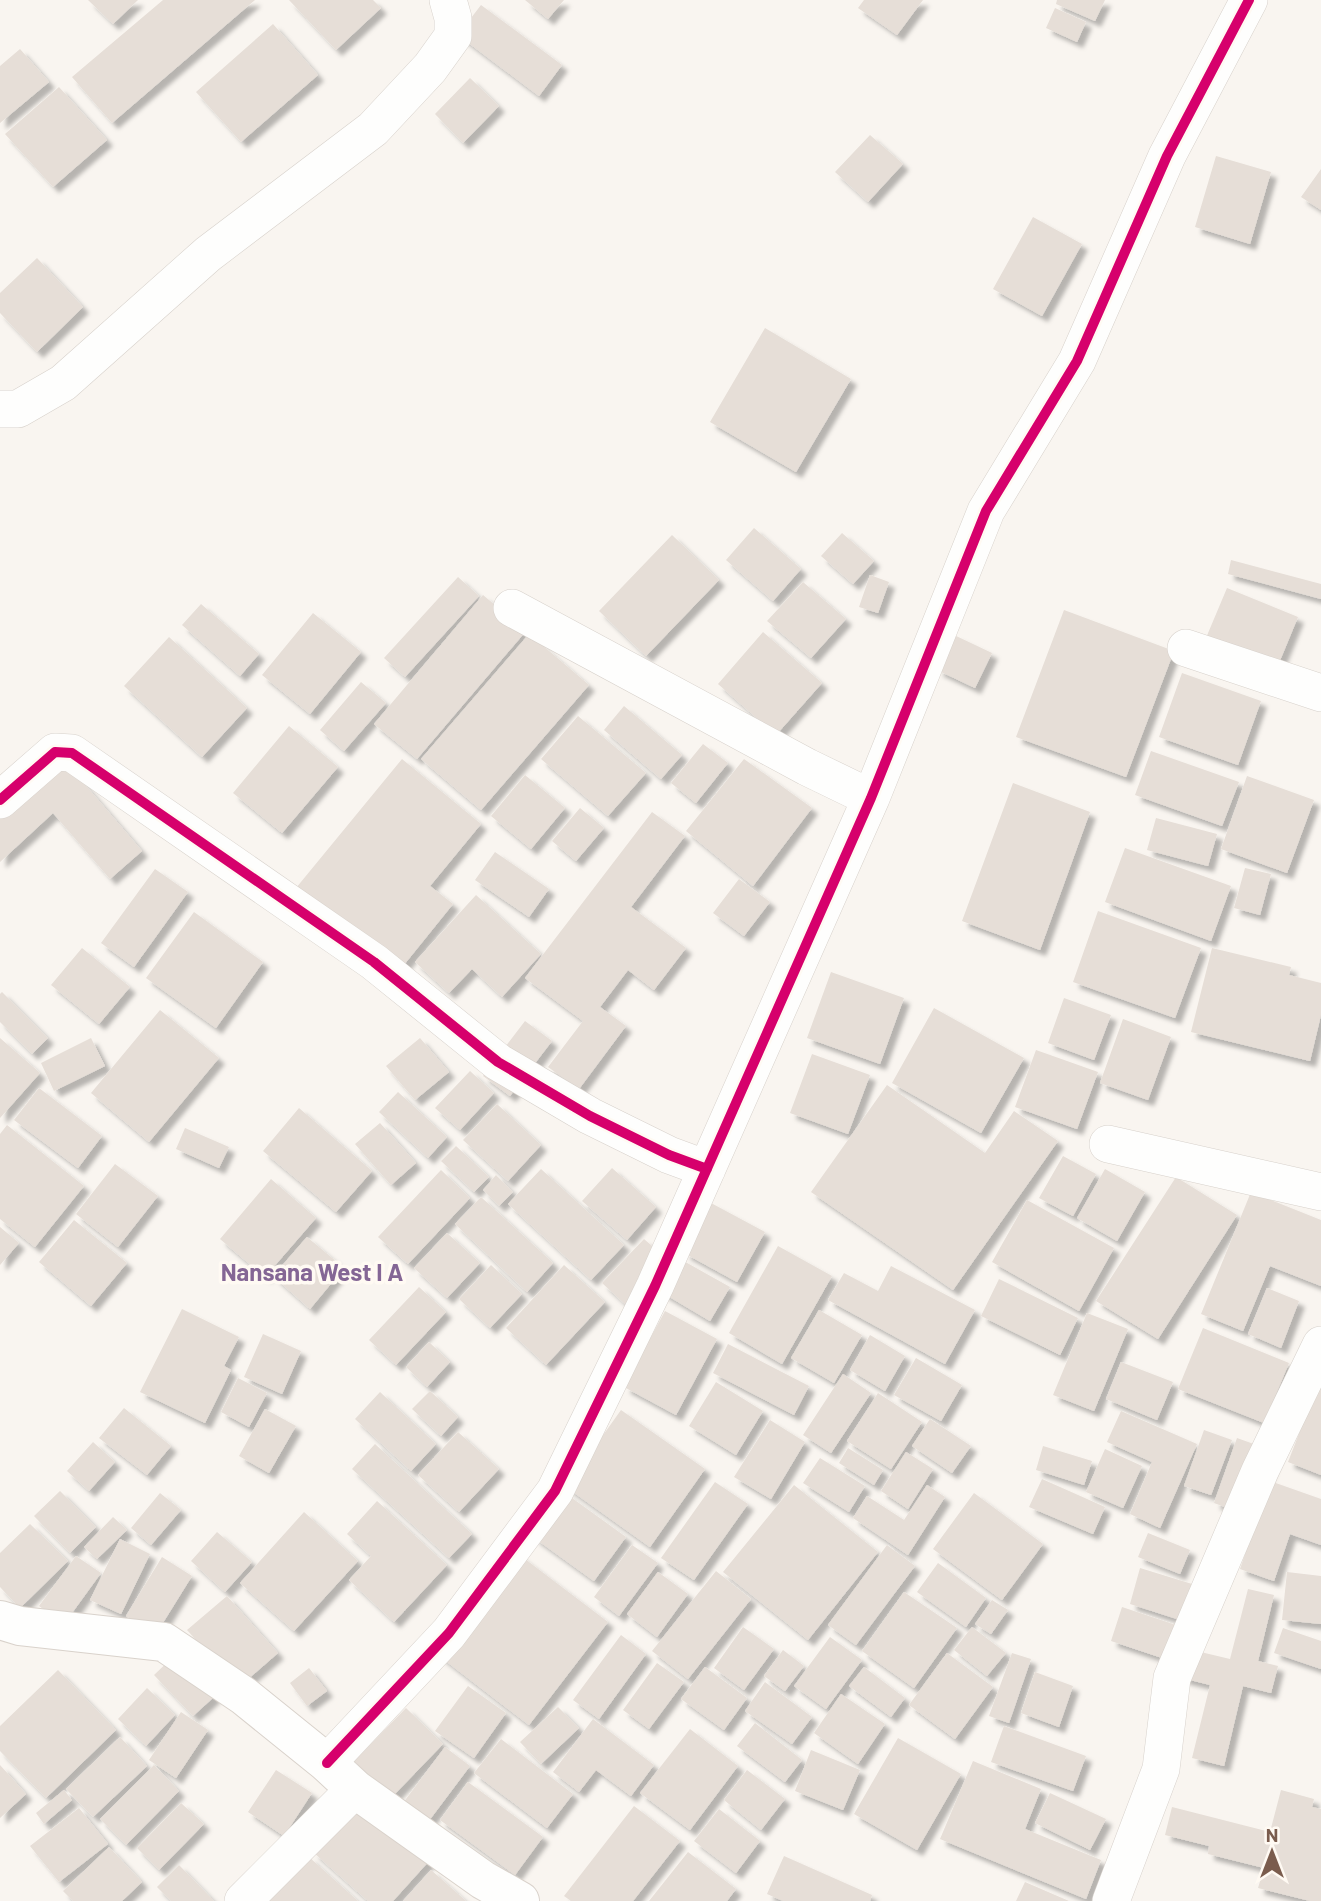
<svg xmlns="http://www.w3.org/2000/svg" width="1321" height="1901" viewBox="0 0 1321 1901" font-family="Barlow,sans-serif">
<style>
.building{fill:#e6ded7;filter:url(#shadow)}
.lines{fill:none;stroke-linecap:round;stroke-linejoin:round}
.street-casing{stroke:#d7d1cb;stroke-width:38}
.secondary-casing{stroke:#d9d2cb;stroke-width:40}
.street{stroke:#fefefd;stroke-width:37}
.secondary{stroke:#fefefd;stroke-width:38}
.cycleway-casing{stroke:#fffaf3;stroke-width:15}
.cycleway{stroke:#d6006c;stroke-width:10}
.labels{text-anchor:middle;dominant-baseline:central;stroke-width:7;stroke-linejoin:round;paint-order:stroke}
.quarter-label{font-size:24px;font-weight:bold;fill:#846695;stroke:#fffaf3}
</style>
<defs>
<filter id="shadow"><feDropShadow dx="6" dy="6" stdDeviation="2" flood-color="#0004"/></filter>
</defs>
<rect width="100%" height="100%" fill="#f9f5f0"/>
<path class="building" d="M88,0h50l-25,24z
M163,0h92l-143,123 -40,-46z
M289,0h84l8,8 -45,42z
M525,0h39l-16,19z
M864,0h59l-26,35 -39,-27z
M1057,0h48l-10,21 -39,-17z
M481,5l81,60 -23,31 -81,-61z
M1055,8l31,14 -9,20 -31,-14z
M273,24l45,51 -77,67 -45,-50z
M20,49l29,33 -49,41v-57z
M470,78l29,28 -36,37 -28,-29z
M59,87l48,53 -54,47 -48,-53z
M870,135l33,29 -35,38 -33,-30z
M1216,156l55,16 -21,72 -55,-17z
M1321,169v41l-20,-13z
M1033,217l49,27 -40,72 -49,-27z
M37,258l46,49 -46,45 -37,-39v-20z
M765,328l86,51 -55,93 -86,-50z
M754,528l47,41 -28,32 -47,-41z
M842,533l32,28 -21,23 -32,-28z
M672,535l47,45 -73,76 -47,-45z
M1231,560l90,24v15l-93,-25z
M870,575l19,7 -11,31 -19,-6z
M458,577l21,19 -74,81 -21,-19z
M803,582l43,37 -35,39 -44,-37z
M1227,588l71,29 -24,58 -71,-30z
M483,595l43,36 -109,128 -43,-35z
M201,604l58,50 -19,22 -58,-51z
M1064,610l110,41 -48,126 -110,-40z
M313,613l48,39 -51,62 -48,-39z
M763,632l59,51 -46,52 -58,-51z
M529,634l60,51 -108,125 -60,-51z
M954,635l38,18 -17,35 -38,-18z
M169,637l78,71 -45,49 -78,-71z
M1182,673l79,28 -23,64 -79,-28z
M361,682l25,21 -42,48 -24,-21z
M624,706l58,49 -21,24 -57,-49z
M578,716l68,57 -38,43 -67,-57z
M289,726l49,41 -56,66 -49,-40z
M703,744l25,19 -32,40 -25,-20z
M1151,751l88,31 -17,44 -87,-31z
M62,758l80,93 -32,28 -57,-66 -53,49v-50z
M402,759l79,65 -51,62 23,18 -54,67 -103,-83z
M744,759l68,49 -59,78 -67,-55z
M525,775l40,33 -34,41 -40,-33z
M1247,776l67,24 -27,73 -66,-24z
M1013,783l77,29 -50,138 -78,-29z
M580,808l24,20 -28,33 -24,-20z
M652,812l33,24 -54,71 55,41 -32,42 -26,-20 -28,37 26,19 -47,63 -31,-22 35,-46 -58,-43z
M1156,818l61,16 -9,32 -61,-16z
M1125,848l106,38 -20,55 -106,-39z
M495,852l54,37 -20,28 -54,-37z
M1245,868l26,6 -11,41 -26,-7z
M155,869l33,23 -54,75 -33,-24z
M739,879l31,23 -26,34 -31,-23z
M476,895l65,59 -39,43 -30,-28 -23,24 -34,-31z
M1098,911l103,37 -26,70 -102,-36z
M194,912l69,50 -47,66 -70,-50z
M82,948l48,39 -31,37 -48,-39z
M1212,948l79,19 -2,8 32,8v32l-11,46 -119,-29z
M831,972l73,26 -24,66 -73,-26z
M2,992l46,46 -16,16 -32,-32v-28z
M1064,998l47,17 -17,45 -46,-17z
M934,1008l90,50 -43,75 -89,-50z
M160,1010l59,48 -70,84 -58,-49z
M1123,1019l48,18 -23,63 -48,-17z
M525,1021l27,20 -42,55 -27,-20z
M0,1038l40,35 -40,45z
M91,1038l14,28 -51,25 -13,-28z
M420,1038l29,34 -34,28 -29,-34z
M1036,1050l62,22 -21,57 -62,-22z
M812,1054l58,21 -22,59 -58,-21z
M470,1071l24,22 -34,37 -25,-22z
M887,1085l98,68 29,-42 44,30 -105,149 -142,-98z
M39,1088l63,48 -24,32 -64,-48z
M398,1092l49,45 -19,21 -49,-46z
M497,1104l44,41 -33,36 -45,-41z
M299,1108l73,63 -36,41 -73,-61z
M380,1123l36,40 -25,22 -36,-41z
M7,1125l77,61 -49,61 -35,-28v-85z
M185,1128l44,19 -10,21 -43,-19z
M456,1146l33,31 -15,15 -33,-31z
M1063,1156l33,18 -23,42 -34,-18z
M115,1164l43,32 -40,51 -42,-33z
M612,1168l44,39 -29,33 -45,-39z
M541,1169l83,76 -33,35 -83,-76z
M1105,1169l40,23 -28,49 -40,-23z
M441,1170l29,28 -62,66 -30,-27z
M496,1175l17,17 -14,14 -16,-16z
M1176,1177l61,38 -79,124 -62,-38z
M271,1179l45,39 -51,59 -45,-38z
M1251,1192l70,28v66l-51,-20 -27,65 -42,-17z
M481,1197l72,66 -26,29 -72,-68z
M1027,1200l87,48 -35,63 -87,-49z
M711,1203l54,29 -28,50 -53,-29z
M74,1220l53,43 -36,43 -52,-44z
M0,1227l19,16 -19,22z
M447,1233l33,30 -33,35 -33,-30z
M307,1237l37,31 -34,41 -37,-33z
M644,1239l23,20 -42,45 -23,-21z
M778,1246l54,30 -50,88 -53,-31z
M680,1259l50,28 -20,34 -49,-29z
M491,1265l31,29 -32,34 -31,-29z
M564,1265l41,37 -59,63 -40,-37z
M891,1266l84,44 -30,54 -117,-64 16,-27 34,18z
M999,1279l79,39 -18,37 -79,-39z
M419,1287l27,25 -50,53 -27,-25z
M1267,1288l32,13 -18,47 -33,-14z
M182,1309l57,28 -15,29 7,4 -26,53 -65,-31z
M819,1310l43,25 -28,48 -43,-25z
M665,1311l52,28 -41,76 -52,-28z
M1087,1313l41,16 -34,82 -41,-16z
M1203,1328l86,35 -25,60 -86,-34z
M263,1334l38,17 -19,43 -38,-17z
M870,1335l35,21 -20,35 -35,-21z
M429,1342l21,20 -23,25 -21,-20z
M728,1344l81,42 -15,29 -81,-42z
M916,1358l46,27 -21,36 -47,-26z
M1121,1362l52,20 -16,38 -51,-21z
M843,1374l28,19 -40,60 -28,-18z
M1321,1377v98l-33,-13z
M238,1378l29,15 -18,34 -28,-15z
M716,1382l47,29 -27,44 -47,-29z
M430,1391l28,26 -17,19 -29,-27z
M380,1392l56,52 -25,27 -56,-52z
M878,1393l44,29 -31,47 -44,-28z
M124,1408l47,38 -24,29 -48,-37z
M265,1409l31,17 -27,47 -30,-17z
M621,1410l84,59 -55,78 -84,-60z
M1121,1411l76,33 -37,84 -30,-14 22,-52 -45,-20z
M930,1419l41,27 -19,27 -40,-27z
M770,1420l35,22 -34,57 -37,-22z
M1204,1430l28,10 -21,55 -27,-9z
M458,1432l41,37 -40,43 -41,-37z
M1237,1438l39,14 -24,65 -38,-14z
M93,1442l22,20 -26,29 -22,-20z
M375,1444l97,90 -23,24 -97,-89z
M1043,1446l49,15 -8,24 -48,-15z
M848,1448l35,22 -9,15 -35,-22z
M1105,1449l37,17 -19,42 -37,-16z
M906,1452l27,17 -25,40 -27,-18z
M820,1458l45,28 -16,26 -46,-29z
M1042,1479l63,28 -12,27 -64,-27z
M1270,1481l51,18v46l-31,-11 -16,47 -34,-12z
M715,1482l33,22 -54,76 -33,-22z
M794,1485l84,67 -70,88 -85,-68z
M927,1485l18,12 -37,58 -55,-37 14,-22 37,24z
M60,1491l36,36 -26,26 -36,-37z
M160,1493l21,17 -30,35 -20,-17z
M565,1493l61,44 -32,44 -61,-44z
M974,1493l69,51 -41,56 -69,-51z
M377,1501l70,64 -53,57 -45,-42 22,-24 -24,-22z
M304,1512l54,49 -64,70 -54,-48z
M113,1517l14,13 -30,29 -13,-12z
M30,1524l38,37 -48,47 -20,-21v-34z
M217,1532l35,30 -27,30 -34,-31z
M1148,1533l42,17 -10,24 -42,-17z
M120,1539l30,15 -29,60 -31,-14z
M632,1545l26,18 -39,53 -25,-19z
M887,1545l28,21 -59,79 -28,-20z
M517,1553l91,69 -79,103 -91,-70z
M76,1556l25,17 -37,51 -25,-18z
M162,1557l30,19 -36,58 -30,-18z
M938,1563l48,35 -20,29 -49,-35z
M1140,1568l52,16 -12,36 -50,-16z
M716,1571l35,28 -63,80 -36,-28z
M658,1572l30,22 -31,43 -30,-23z
M1287,1572l34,4v48l-39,-4z
M1248,1589l26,6 -16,66 20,5 -7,27 -28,-7 -19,80 -32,-8 18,-73 -28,-7 6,-29 42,10z
M904,1592l53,36 -43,60 -52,-37z
M227,1596l51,57 -39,34 -52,-57z
M992,1600l16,10 -17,24 -16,-10z
M1122,1607l54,18 -11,34 -54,-18z
M743,1627l31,22 -30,41 -30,-22z
M972,1627l34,26 -19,23 -33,-26z
M1283,1628l38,13v28l-47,-16z
M621,1635l25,19 -47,65 -26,-19z
M830,1637l32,23 -36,49 -32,-23z
M783,1650l21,16 -19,25 -21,-15z
M947,1653l46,34 -38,52 -46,-34z
M1012,1653l19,6 -22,64 -20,-7z
M175,1655l40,41 -22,20 -39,-41z
M657,1663l27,19 -35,47 -26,-19z
M705,1667l42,31 -23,32 -43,-31z
M864,1667l41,31 -14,19 -42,-31z
M309,1668l18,23 -20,15 -17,-23z
M58,1670l58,60 -70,68 -46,-47v-25z
M1035,1672l38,14 -14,41 -38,-14z
M765,1682l47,35 -20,27 -47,-33z
M468,1686l38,27 -32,45 -39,-27z
M147,1688l28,27 -29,31 -28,-27z
M841,1694l44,30 -27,40 -44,-31z
M558,1707l21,21 -38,36 -21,-22z
M406,1708l37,36 -51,53 -38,-36z
M181,1712l27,18 -32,48 -27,-18z
M593,1719l61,46 -23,31 -35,-26 -17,22 -26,-20z
M755,1723l47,37 -17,22 -48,-36z
M1004,1726l82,30 -13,35 -82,-29z
M690,1729l48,37 -48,64 -50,-37z
M120,1737l27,29 -54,51 -27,-28z
M898,1738l63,36 -44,76 -63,-36z
M501,1739l72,55 -26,34 -73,-55z
M445,1747l25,19 -42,56 -25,-19z
M811,1750l49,20 -17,40 -48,-19z
M973,1761l68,28 -16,40 76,31 -15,39 -146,-60z
M0,1765l26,29 -26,24z
M154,1765l25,26 -53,54 -26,-26z
M276,1770l36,23 -28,43 -36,-24z
M747,1770l38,29 -24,31 -37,-30z
M468,1782l75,55 -28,38 -75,-55z
M64,1790l8,10 -28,24 -8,-11z
M1281,1790l33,9 -2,8 9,2v92h-11l-52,-13 6,-20 -56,-14 1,-8 -44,-11 7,-28 98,25z
M1050,1793l56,26 -16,31 -55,-27z
M361,1799l69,61 -37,41h-25l-55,-49z
M181,1803l23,21 -45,46 -22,-22z
M634,1806l46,35 -47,60h-62l-7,-5z
M79,1808l29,36 -49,38 -29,-36z
M719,1809l41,32 -24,32 -42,-32z
M109,1847l33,35 -20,19h-49l-10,-10z
M688,1852l48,37 -9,12h-78z
M784,1856l88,39 -2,6h-87l-16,-7z
M309,1857l49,44h-89z
M179,1865l35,36h-43l-14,-14z
M431,1870l35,31h-63z
M1025,1882l44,19h-53z"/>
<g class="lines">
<defs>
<path id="street" d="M0,409h18l45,-26 145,-129 165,-125 57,-61 23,-32v-18l-5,-18
M512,608l295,159 64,31
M1186,648l135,45
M0,800l55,-48 17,1 302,209 124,100 92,54 79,39 38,14
M1108,1144l213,48
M327,1763l122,-130 106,-142 100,-205 216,-488 115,-287 91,-150 90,-205 82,-156
M243,1901l112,-112
M1111,1901l50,-132 11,-91 88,-207 61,-126"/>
<path id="secondary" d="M0,1620l20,6 144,16 80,54 83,67 28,26 128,91 37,21"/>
</defs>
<use href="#street" class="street-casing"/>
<use href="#secondary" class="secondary-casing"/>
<use href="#street" class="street"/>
<use href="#secondary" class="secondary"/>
<defs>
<path id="cycleway" d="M0,800l55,-48 17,1 302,209 124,100 92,54 79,39 38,14
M327,1763l122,-130 106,-142 100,-205 216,-488 115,-287 91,-150 90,-205 82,-156"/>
</defs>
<use href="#cycleway" class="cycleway-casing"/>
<use href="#cycleway" class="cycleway"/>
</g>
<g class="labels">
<g class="quarter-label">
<text x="312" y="1271">Nansana West I A</text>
</g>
</g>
<g transform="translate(1272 1852)" stroke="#fffaf3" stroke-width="5" paint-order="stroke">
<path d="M0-5L12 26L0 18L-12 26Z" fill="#7a5c4d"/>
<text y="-10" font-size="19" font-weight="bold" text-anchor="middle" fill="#7a5c4d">N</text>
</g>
</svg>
